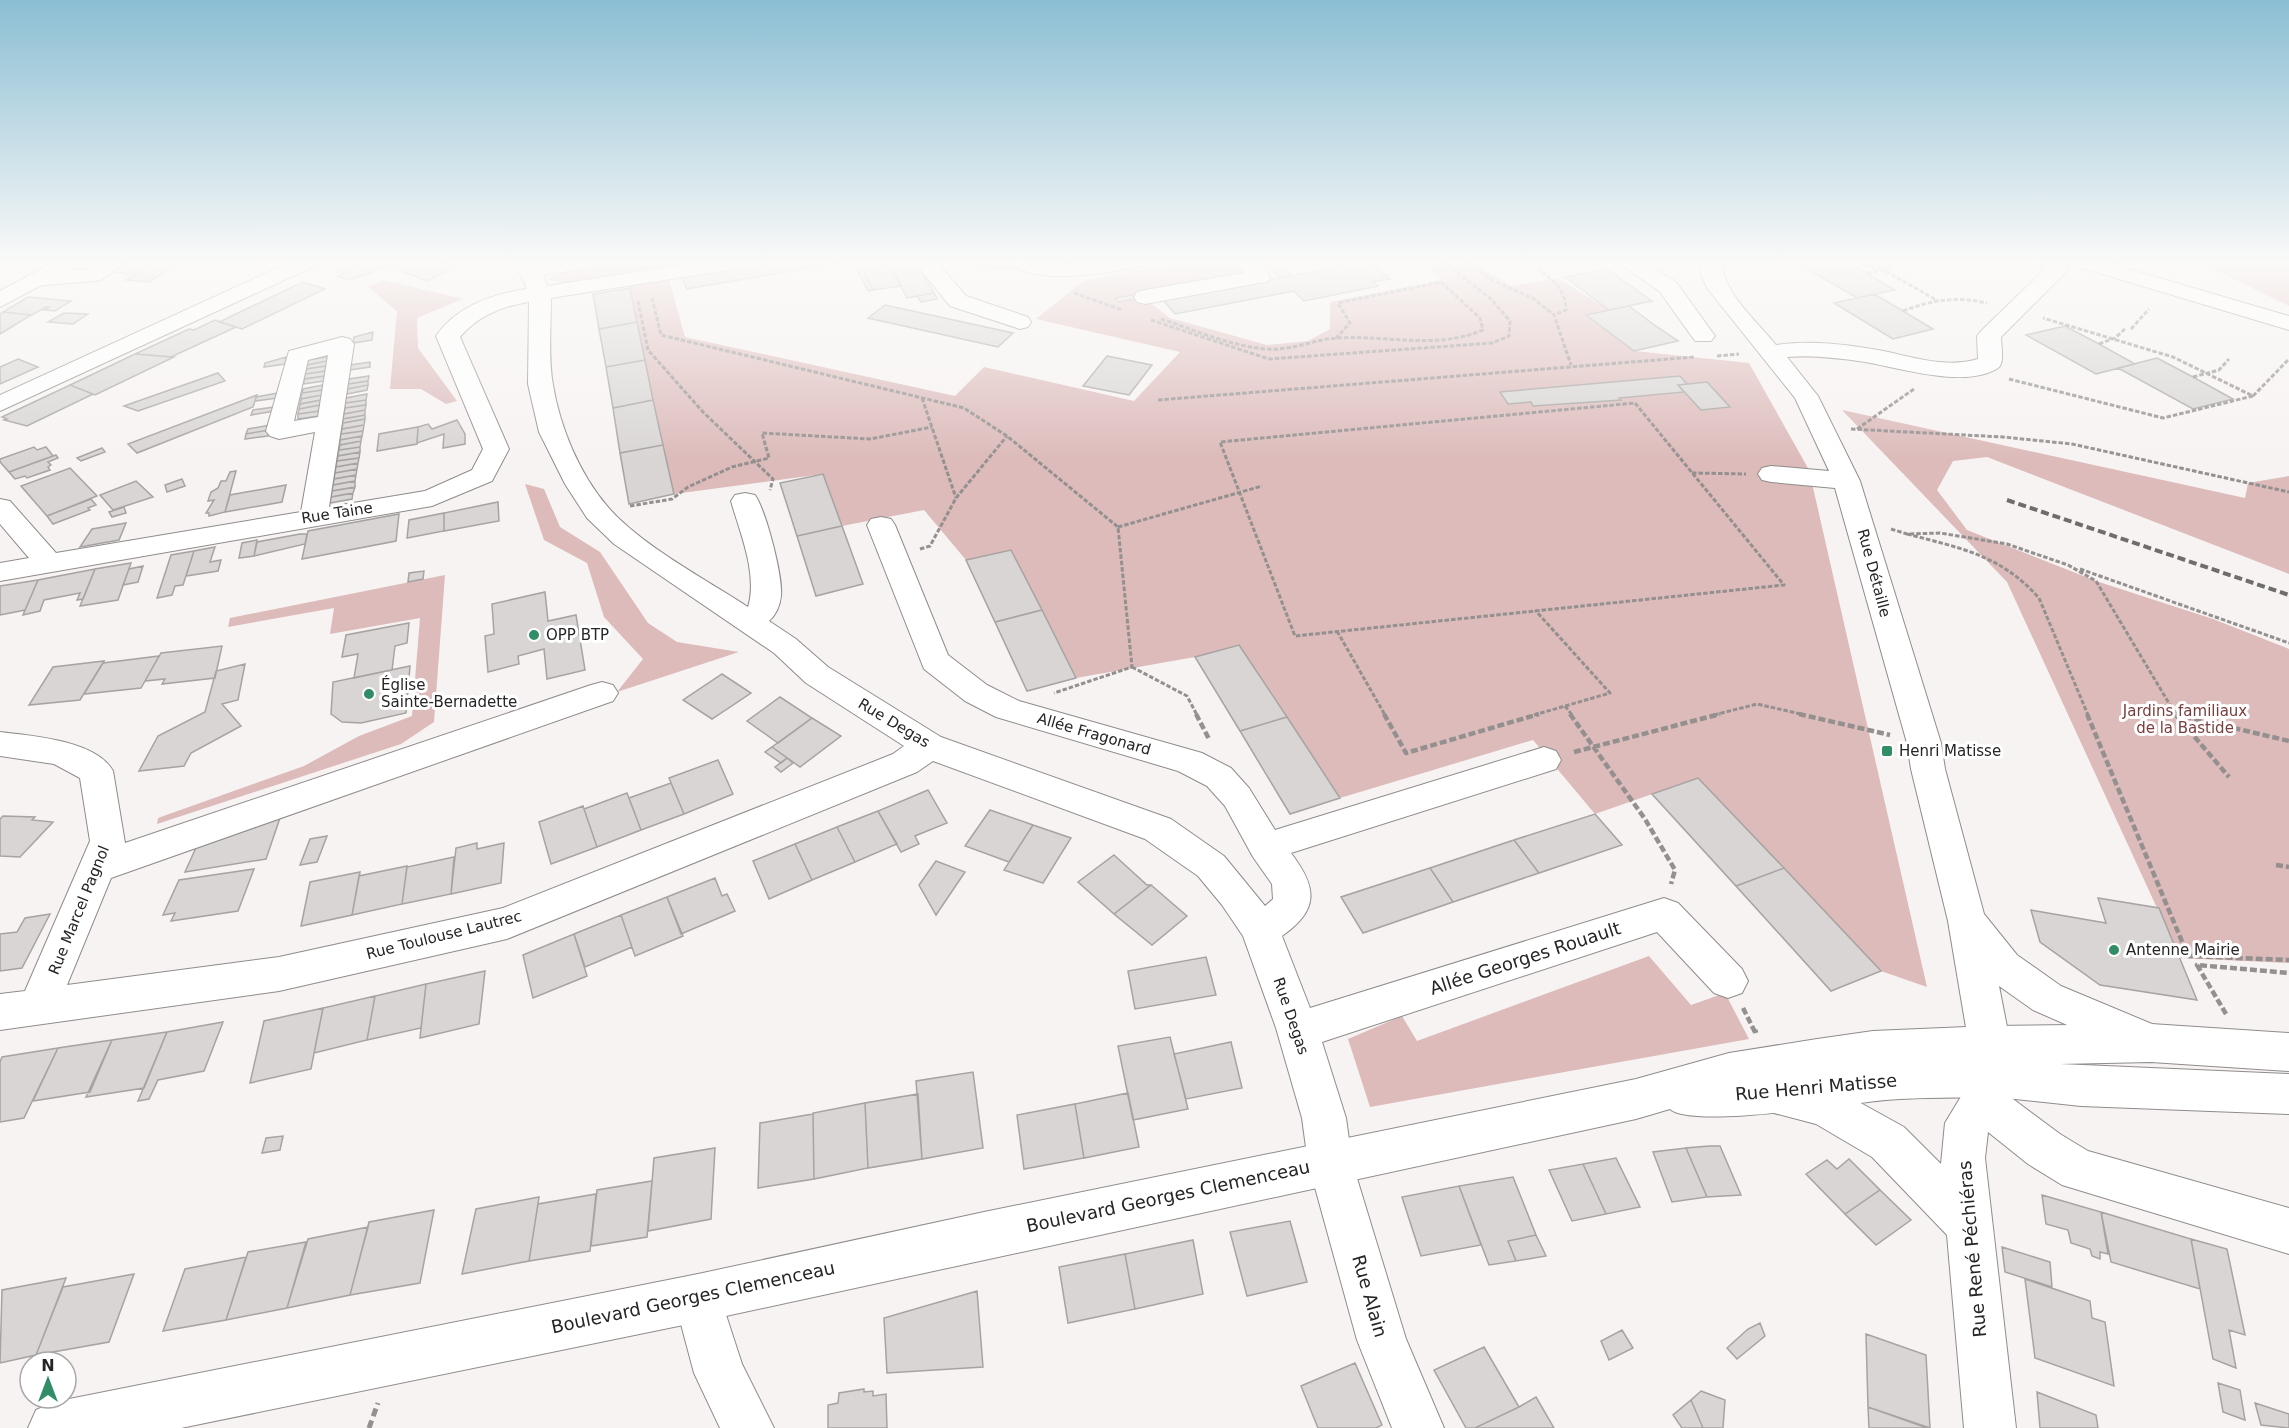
<svg xmlns="http://www.w3.org/2000/svg" width="2289" height="1428" viewBox="0 0 2289 1428" font-family="'DejaVu Sans',sans-serif">
<style>
.green{fill:#dcbbba}
.building{fill:#d8d5d4;stroke:#a6a3a2;stroke-width:1.5}
.lines{fill:none;stroke-linecap:round;stroke-linejoin:round}
.minor-casing{stroke:#8f8c8b;stroke-width:2}
.major-casing{stroke:#8f8c8b;stroke-width:2}
.highway-casing{stroke:#8f8c8b;stroke-width:2}
.path-far2{stroke:#93908f;stroke-width:3;stroke-dasharray:4.5 2;stroke-linecap:butt}
.path-far1{stroke:#93908f;stroke-width:4.5;stroke-dasharray:7 3;stroke-linecap:butt}
.path{stroke:#93908f;stroke-width:5;stroke-dasharray:8 4.5;stroke-linecap:butt}
.minor{fill:#fff;fill-rule:evenodd}
.major{fill:#fff;fill-rule:evenodd}
.highway{fill:#fff;fill-rule:evenodd}
.rail{stroke:#6f6c6c;stroke-width:4;stroke-dasharray:8 4;stroke-linecap:butt}
.poi-dot{fill:#308d65;stroke:#fff;stroke-width:2}
.labels{text-anchor:middle;dominant-baseline:central;stroke-width:6;stroke-linejoin:round;paint-order:stroke}
.street-label{font-size:15px;fill:#262424;stroke:#fff}
.poi-label{font-size:15px;fill:#262424;stroke:#fff;text-anchor:start}
.park-label{font-size:15px;fill:#7a3d3d;stroke:#fff}
.near-street-label{font-size:18px;fill:#262424;stroke:#fff}
</style>
<rect width="100%" height="100%" fill="#f7f3f2"/>
<path class="green" d="M637,260h91l-160,24 -19,-4 7,-7z
M948,260h123l-65,11 -52,-7z
M1197,260h36l12,12 -107,21 32,25 97,27 41,-4 22,-12v-27l112,-22 -19,-20h46l43,26 46,-8 51,32 -23,5 49,36 114,12 60,107 118,517 -46,-16 -183,-193 -103,36 -62,-74 -193,58 -101,-153 -44,12 -119,21 -65,-128 -45,10 -42,-50 -82,16 -19,-52 -149,20 -47,-211 41,-7 17,61 270,59 29,-29 150,34 46,-49 -144,-33 47,-38z
M2195,260h94v46z
M383,280l80,19 -46,19 1,30 39,53 -11,3 -25,-15h-31l7,-78 -29,-24z
M1842,410l403,88 3,-15 41,-7v98l-302,-117 -34,4 -16,29 30,40 129,51 117,38 76,30v314l-109,-5 -173,-376z
M525,484l19,5 16,38 40,25 48,71 29,19 62,10 -122,40 26,-33 -39,-42 -17,-54 -43,-23z
M445,575l-11,147 -33,22 -244,80 1,-6 146,-52 55,-30 53,-20 8,-98 -90,16 4,-26 -106,19 2,-9z
M1649,956l42,49 34,-12 24,46 -379,68 -22,-68 54,-23 15,25z"/>
<path class="building" d="M104,260h49l-23,14 -43,-4z
M158,260h25l-34,22 -23,-2z
M364,260h72l20,7 -29,14 -39,-15 -38,14 -12,-4 6,-3 -6,-2z
M783,260h72l-168,29 -6,-13z
M887,260h28l19,33 -27,5z
M1262,260h15l16,16 -13,2z
M1321,260h14l7,6 -11,3z
M1335,260h33l22,19 -17,3 5,4 -74,15 -10,-10 -119,23 -12,-14 179,-34z
M1832,260h12l51,30 -38,8 -55,-32z
M889,264l12,22 -28,4 -11,-22z
M862,268l11,22 -5,1 -11,-22z
M1606,269l22,15 24,17 -43,9 -44,-33z
M303,282l22,7 -83,40 -23,-7z
M630,288l7,34 -38,7 -6,-35z
M934,293l3,6 -16,3 -4,-6z
M1874,294l29,17 30,18 -40,10 -59,-36z
M1132,295l4,4 -18,3 -3,-4z
M28,297l43,4 -16,10 -11,-1 5,-3h-3l-14,8 -29,-3z
M885,305l128,28 -15,14 -130,-29z
M1629,306l24,18 25,17 -44,10 -48,-36z
M3,312l28,3 -31,19v-20z
M64,313l24,1 -15,10 -25,-2z
M215,320l21,7 -65,30 -36,-3 54,-25 5,1z
M637,322l8,38 -39,7 -7,-38z
M2065,326l34,18 36,20 -39,10 -70,-39z
M373,332l-1,8 -19,3 1,-6z
M135,354l39,3 -79,38 -25,-10z
M1107,356l45,9 -23,30 -46,-9z
M286,357l-1,7 -21,3 1,-4z
M327,357v4l-20,4 1,-5z
M2157,358l36,19 40,22 -40,10 -75,-41z
M18,359l20,8 -38,17v-17z
M645,360l8,40 -40,8 -7,-41z
M327,361l-1,5 -20,3 1,-4z
M370,362v5l-20,3v-5z
M326,366l-1,5 -20,3 1,-5z
M325,371v5l-21,3 1,-5z
M218,373l7,8 -87,30 -14,-5z
M325,376l-1,5 -20,3v-5z
M369,376l-1,5 -20,3 1,-5z
M1680,376l7,8 -9,1 6,7 -65,6 2,2 -88,6 -2,-4 -23,2 -8,-12z
M368,381v4l-21,4 1,-5z
M1707,382l23,25 -29,3 -23,-25z
M70,385l23,9 -66,32 -23,-6 3,-1 -5,-2z
M323,385l-1,5 -20,3 1,-4z
M368,385l-1,5 -20,4v-5z
M322,390v5l-21,4 1,-6z
M278,393l-1,5 -22,3 1,-4z
M367,394l-1,6 -21,3 1,-5z
M257,395l-4,12 -116,46 -9,-9z
M322,395l-1,5 -21,4 1,-5z
M321,400l-1,5 -21,4 1,-5z
M366,400v5l-21,3v-5z
M653,400l10,45 -43,8 -7,-45z
M320,405l-1,6 -21,3 1,-5z
M366,405l-1,5 -21,4 1,-6z
M275,407l-1,4 -23,4 2,-5z
M365,410v5l-22,4 1,-5z
M319,411v5l-21,3v-5z
M365,415v4l-22,4v-4z
M365,419l-1,6 -22,4 1,-6z
M457,420l8,14v10l-22,4 1,-14 -27,9 1,-16 10,-3 4,5z
M270,425l-1,5 -23,4 2,-5z
M364,425l-1,6 -22,3 1,-5z
M418,427l-1,17 -40,7 2,-17z
M269,430l-1,6 -23,3 1,-5z
M363,431l-1,5 -22,4 1,-6z
M362,436l-1,5 -21,4v-5z
M361,441l-1,6 -21,3 1,-5z
M663,445l11,49 -45,10 -9,-51z
M34,447l3,3 9,-3 7,9 -44,16 -9,-10v-3z
M360,447v5l-22,4 1,-6z
M102,448l3,4 -24,9 -4,-3z
M360,452l-1,6 -22,3 1,-5z
M56,455l2,3 -10,4 3,3 -3,2 2,3 -23,8 -2,-2 -10,3 -6,-7z
M359,458l-1,5 -22,4 1,-6z
M358,463l-1,6 -22,4 1,-6z
M70,468l27,28 -50,20 -26,-30z
M357,469l-1,6 -22,4 1,-6z
M236,471l-11,41 -16,4v-3h-3l8,-13 -6,1 3,-9 7,-4 3,-7h5l4,-9z
M823,474l19,52 -45,10 -17,-53z
M356,475l-1,6 -22,4 1,-6z
M182,479l3,7 -18,6 -2,-7z
M136,481l17,16 -40,13 -13,-15z
M355,481v6l-23,4 1,-6z
M286,485l-4,17 -57,10 5,-17z
M355,487l-2,6 -22,4 1,-6z
M353,493l-1,6 -22,4 1,-6z
M91,499l5,6 -8,3 2,2 -37,14 -6,-8z
M498,502l1,19 -55,10v-18z
M124,507l2,6 -14,4 -3,-5z
M444,513v18l-37,7 2,-18z
M399,514l-3,27 -94,18 6,-28z
M126,523l-7,17 -39,7 12,-18z
M842,526l21,58 -47,12 -19,-60z
M300,534h7l-2,10 -51,12 3,-14z
M257,540l-3,16 -15,2 3,-15z
M215,547l-5,15 11,-2 -3,11 -32,5 8,-25z
M1011,550l31,60 -47,12 -29,-62z
M194,551l-11,34 -8,1 -3,9 -15,3 14,-43z
M131,563l-13,37 -38,6 15,-37z
M143,566l-5,16 -15,3 6,-16z
M95,569l-12,30 -6,1 3,-7 -36,7 -4,11 -17,4 15,-35z
M424,571l-1,8 -15,3 1,-9z
M38,580l-13,30 -25,5v-29z
M545,592l3,29 28,-6 9,55 -38,9 -3,-30 -26,7 1,8 -31,8 -3,-36 9,-2 -2,-30z
M1042,610l34,68 -49,13 -32,-69z
M409,623l-2,20 -12,3 -3,24 -38,8 4,-24 -16,3 4,-22z
M1239,645l48,72 -47,14 -45,-74z
M222,646l-7,32 -53,6 3,-5 -20,2 16,-28z
M159,656l-18,32 -57,6 19,-31z
M104,661l-24,39 -51,5 24,-38z
M245,664l-7,36 -16,4 19,22 -50,27 -7,13 -45,5 19,-35 47,-24 11,-41z
M410,666l-4,47 -45,10 -19,-1 -11,-8 2,-32z
M722,674l29,19 -39,26 -29,-19z
M780,697l32,21 -34,25 -31,-22z
M1287,717l53,81 -50,16 -50,-83z
M812,718l29,18 -41,31 -28,-20z
M772,747l15,11 -6,5 -16,-11z
M787,758l6,5 -12,9 -6,-5z
M718,760l15,34 -49,20 -15,-36z
M1698,778l86,90 -48,18 -84,-92z
M671,783l13,31 -43,16 -12,-32z
M928,790l19,33 -32,13 4,8 -18,8 -23,-41z
M627,793l14,37 -44,17 -13,-38z
M583,806l14,41 -46,17 -12,-42z
M990,810l43,15 -24,37 -44,-16z
M878,811l19,33 -42,18 -18,-35z
M1595,814l27,31 -83,28 -25,-33z
M281,815l-15,44 -81,13 13,-29z
M3,816l32,1 -3,3 21,2 -33,35 -20,-1v-37z
M1033,825l38,13 -28,45 -39,-13z
M837,827l18,35 -43,18 -17,-36z
M327,836l-10,26 -17,3 10,-26z
M1514,840l25,33 -86,29 -23,-34z
M477,843v6l27,-6 -3,40 -50,11 5,-46z
M795,844l17,36 -43,19 -16,-38z
M1114,855l33,30h4l-37,29 -36,-32z
M454,857l-3,37 -49,10 5,-37z
M936,861l29,11 -29,43 -17,-30z
M407,866l-5,38 -50,11 7,-39z
M1430,868l23,34 -90,31 -22,-36z
M1784,868l97,103 -50,20 -95,-105z
M254,869l-16,42 -67,10 4,-8 -12,2 16,-35z
M360,872l-8,43 -51,11 9,-44z
M715,878l7,18 5,-2 8,17 -54,23 -14,-37z
M1151,885l36,31 -35,29 -38,-31z
M667,897l16,39 -48,20 -14,-41z
M2098,898l61,10 38,92 -97,-15 -60,-43 -9,-32 75,13z
M50,914l-28,54 -22,3v-37l17,-2 8,-14z
M621,915l11,32 -47,20 -11,-33z
M574,934l13,42 -54,22 -10,-43z
M1206,957l10,38 -81,14 -7,-38z
M485,971l-6,53 -59,14 6,-54z
M426,984l-5,44 -54,12 8,-44z
M375,996l-8,44 -53,13 9,-45z
M323,1008l-12,61 -61,14 14,-62z
M223,1022l-19,49 -46,9 -9,19 -11,2 29,-69z
M167,1032l-23,56 -58,9 26,-57z
M1170,1037l18,72 -55,11 -15,-74z
M112,1040l-22,52 -57,9 25,-53z
M1231,1042l11,46 -56,11 -12,-45z
M58,1048l-34,70 -24,4v-60l2,-5z
M973,1072l10,76 -61,11 -6,-78z
M1128,1093l11,54 -55,11 -9,-54z
M918,1094l4,65 -54,9 -3,-65z
M865,1103l3,65 -54,11 -1,-66z
M1075,1104l9,54 -60,11 -7,-54z
M813,1114l1,65 -56,9 2,-65z
M283,1136l-3,14 -18,3 4,-15z
M1709,1146h11l21,49 -34,2 -21,-49z
M715,1148l-4,71 -63,12 6,-73z
M1686,1148l21,49 -35,5 -19,-50z
M1616,1158l24,49 -34,7 -23,-50z
M1849,1159l31,31 -35,24 -39,-40 21,-14 10,9z
M1583,1164l23,50 -34,7 -23,-51z
M1513,1177l23,58 -28,6 8,20 -27,4 -30,-79z
M652,1181l-5,56 -56,9 6,-56z
M1459,1186l22,59 -60,11 -19,-59z
M1880,1190l31,30 -35,25 -31,-31z
M596,1194l-6,57 -61,10 9,-57z
M2042,1195l59,17 7,42 -8,-2v7l-8,-3 -2,-7 -19,-6 -3,-13 -22,-6z
M539,1197l-10,64 -67,13 14,-65z
M434,1210l-14,73 -70,12 19,-73z
M2101,1212l90,27 9,50 -89,-27z
M1290,1221l17,61 -60,14 -17,-64z
M368,1227l-18,68 -63,13 21,-69z
M1536,1235l10,21 -30,5 -8,-20z
M2191,1239l36,10 18,86 -16,-5 7,38 -23,-9z
M1193,1240l10,54 -68,15 -10,-55z
M306,1242l-19,66 -61,12 22,-68z
M2002,1247l48,15 2,25 -47,-15z
M1125,1254l10,55 -67,14 -9,-56z
M246,1257l-20,63 -63,11 22,-62z
M134,1274l-25,68 -73,13 27,-68z
M66,1278l-30,77 -36,8 2,-73z
M2025,1279l65,22 2,17 13,4 9,64 -79,-28z
M977,1291l6,76 -96,6 -3,-55z
M1760,1323l5,13 -28,23 -10,-11 21,-19z
M1622,1330l11,18 -24,12 -8,-19z
M1866,1334l60,21 4,73 -62,-21z
M1484,1347l35,60 -44,21h-9l-32,-58z
M1355,1363l27,62 -6,3h-58l-17,-42z
M2218,1383l22,7 5,30 -22,-8z
M864,1389v3l9,-1v5l13,-2 1,34h-59v-23l10,-2 1,-10z
M1701,1391l24,9 -2,28h-20l-12,-28z
M2037,1392l59,23 2,13h-58z
M1536,1397l18,31h-79l44,-21z
M1691,1400l12,28h-21l-9,-13z
M2255,1403l34,11v14l-28,-3z
M1868,1407l59,21h-58z"/>
<g class="lines">
<defs>
<path id="minor" d="M103,260h25l-27,20 -8,1 -57,5 -8,-1 -3,-5 3,-5 8,-1 52,-5z
M295,260h28l-4,4 -319,147v-16z
M510,260h21l4,4 25,-4h50l-4,4 -7,2 -56,9 4,11 166,-26h50l-3,4 -7,2 -202,32c0,28 -3,60 2,87 7,42 26,88 54,121 32,38 98,73 141,101 10,-33 -8,-74 -17,-106l4,-6 10,-2 10,2c11,16 28,81 26,101 -1,9 -5,19 -12,25l27,18 32,28 113,70 230,82 53,37 41,50 8,-7 -1,-15 -19,-27 -28,-51 -18,-20 -29,-15 -182,-54 -31,-16 -41,-32 -57,-144 4,-6 10,-2 10,2 4,6 53,130 39,30 32,16 183,52 29,15 18,20 26,42 269,-83 12,4 5,9 -5,9 -265,84c26,34 29,57 -9,83l28,72 354,-110 14,5 64,66 6,12 -6,12 -14,5 -14,-5 -57,-61 -335,110 24,76 6,44 54,177 38,89h-52l-35,-88 -49,-178 -6,-44 -26,-90 -33,-92 -21,-31 -24,-29 -53,-37 -212,-78 -16,11 -410,167 -228,52 -279,39v-36l25,-3 65,-150 -10,-63 -26,-14 -54,-8v-24c32,4 96,8 113,39l12,72 466,-158 11,-3 11,3 5,8 -5,8 -502,177 -44,107 212,-28 224,-49 390,-154 11,-8 -98,-63 -32,-30 -160,-109 -27,-26 -22,-34 -26,-52 -11,-48 1,-82c-27,4 -51,14 -69,35l49,112 -17,32 -60,25 -432,75v-18l29,-5 -29,-34v-25l10,2 46,52 245,-41 14,-80 -36,7 -9,-3 -4,-5 23,-80 53,-14 8,2 4,5 -25,163 96,-16 47,-21 11,-21 -47,-113c21,-30 56,-42 91,-47l-7,-16zM328,355l-10,62 -24,4 14,-61z
M913,260h22l31,36 62,21 3,5 -3,5 -8,2 -70,-23z
M1010,260c20,0 38,4 58,4 28,0 57,-5 86,-4l-4,4 -7,2c-29,5 -113,23 -133,-6z
M1234,260h21l15,17 -3,5 -8,1 -114,21 -8,-2 -3,-5 3,-5 8,-2 99,-17z
M1615,260h24l37,22 39,54 -4,5h-16l-35,-49z
M1700,260h21c1,32 35,60 55,85 34,-5 68,-1 102,5 32,6 67,19 100,9l-1,-23 4,-5 64,-62 -8,-9h23l9,9 -68,68c0,9 4,26 -3,31 -32,21 -98,0 -133,-6 -26,-4 -52,-7 -78,-5l31,39 42,85 81,262 4,26 39,145 33,41 44,31 103,43 6,13 -6,13 -15,6 -116,-51 -34,-24 18,92 -8,18 51,38 28,17 201,57v46l-227,-69 -34,-21 -40,-32 -3,26 31,270h-52l-17,-193 -75,-78 -56,-33 -46,-12 -7,-14 7,-14 15,-6 39,7 15,6 65,36 37,37 4,-41 29,-48 -26,-154 -37,-152 -4,-26 -72,-255 -64,-6 -9,-2 -4,-6 4,-6 9,-2 58,5 -34,-73 -88,-110 -7,-16z
M2065,260h33l191,56v14l-220,-66z
M698,1274l17,7 27,83 32,64h-54l-26,-55 -20,-75 7,-17z"/>
<path id="major" d="M58,260h27l-4,4 -81,43v-16z
M1990,1026l15,6 6,13 -6,13 -5,2 11,4 6,14 -6,14 -15,5c-36,1 -74,0 -110,3 -36,3 -195,29 -216,9l-34,10 -938,203 -517,106h-153l8,-18 18,-8 644,-128 286,-62 652,-133 93,-26 88,-14 56,-8z"/>
<path id="highway" d="M2151,1024l138,9v38l-138,-9 -91,2 229,10v40l-208,-8 -85,-9 -15,-5 -6,-14 6,-14 5,-2 -11,-4 -6,-13 6,-13 15,-6z"/>
</defs>
<use href="#minor" class="minor-casing"/>
<use href="#major" class="major-casing"/>
<use href="#highway" class="highway-casing"/>
<path class="path-far2" d="M1464,260l28,20 42,19 20,16 17,50
M1852,260l32,10 15,-10
M1537,268c15,12 29,21 29,42l-12,5
M1867,273l17,-3 54,31
M1074,293l48,17
M652,298l9,37 303,73 43,28 111,91 14,140 -78,26
M638,301l10,49 55,62 70,67 -3,11
M1903,311c28,-11 55,-15 84,-8
M1161,319c34,11 69,27 105,30 26,2 48,-10 72,-11 50,-3 98,12 145,-8l-3,-12 -39,-36 -103,21 12,20 -14,15
M1151,320l118,39 223,-16 17,-7 1,-15 -19,-22 -50,-39
M2131,329l18,-20
M2099,344l16,-6 11,-10
M1717,356l22,-2
M2193,377l26,-7 10,-11
M2009,379l154,39 90,-22 -80,-39 -130,-39
M2253,396l36,-37
M922,398l34,100
M1158,400l536,-43
M1635,403l149,182 -489,51 -75,-194z
M1851,429l152,8 69,7 217,48
M1857,429l57,-40
M1692,473l54,1
M630,506l42,-7 16,-12 44,-20 37,-9 -7,-25 108,6 62,-12
M1118,527l144,-41
M1891,529l16,5 33,-1 67,11 61,21 28,16 80,134
M1907,534c53,14 94,21 132,64l49,117
M920,549l10,-3 26,-48 51,-62
M2080,569l209,74
M1337,631l48,84
M1132,667l55,29 10,19
M1565,706l7,9
M2175,714l5,1
M1534,715l76,-22 -75,-83
M1714,715l43,-11 48,11"/>
<path class="path-far1" d="M1196,714l13,25
M1384,714l22,39 133,-39
M1570,714l75,105 30,51 -4,14
M1799,714l91,21
M2087,714l101,242 101,4
M2175,714l54,63
M2175,714l114,27
M1574,752l146,-38
M2276,865l13,2
M1743,1008l12,24
M2226,1014l-29,-49 92,8"/>
<path class="path" d="M1755,1030l1,3
M369,1428l9,-25"/>
<use href="#minor" class="minor"/>
<use href="#major" class="major"/>
<use href="#highway" class="highway"/>
<path class="rail" d="M2007,500l282,95"/>
</g>
<linearGradient id="sky" x2="0" y2="1"><stop stop-color="#8bbed3"/><stop offset="0.57" stop-color="#fbfaf9"/><stop offset="1" stop-color="#fbfaf9" stop-opacity="0"/></linearGradient>
<rect width="2289" height="460" fill="url(#sky)"/>
<g class="poi-dot">
<circle cx="534" cy="635" r="6"/>
<circle cx="369" cy="694" r="6"/>
<rect x="1881" y="745" width="12" height="12" rx="3"/>
<circle cx="2114" cy="950" r="6"/>
</g>
<g class="labels">
<g class="street-label">
<text transform="translate(337 513) rotate(-9)">Rue Taine</text>
<text transform="translate(1874 573) rotate(75)">Rue Détaille</text>
<text transform="translate(894 723) rotate(31)">Rue Degas</text>
<text transform="translate(1094 734) rotate(16)">Allée Fragonard</text>
<text transform="translate(79 910) rotate(-68)">Rue Marcel Pagnol</text>
<text transform="translate(444 935) rotate(-14)">Rue Toulouse Lautrec</text>
<text transform="translate(1291 1016) rotate(71)">Rue Degas</text>
</g>
<g class="poi-label">
<text x="546" y="635">OPP BTP</text>
<text x="381" y="685">Église<tspan x="381" dy="17">Sainte-Bernadette</tspan></text>
<text x="1899" y="751">Henri Matisse</text>
<text x="2126" y="950">Antenne Mairie</text>
</g>
<g class="park-label">
<text x="2185" y="711">Jardins familiaux<tspan x="2185" dy="17">de la Bastide</tspan></text>
</g>
<g class="near-street-label">
<text transform="translate(1525 958) rotate(-18)">Allée Georges Rouault</text>
<text transform="translate(1816 1087) rotate(-5)">Rue Henri Matisse</text>
<text transform="translate(1168 1196) rotate(-12)">Boulevard Georges Clemenceau</text>
<text transform="translate(1972 1249) rotate(-95)">Rue René Péchiéras</text>
<text transform="translate(1370 1296) rotate(74)">Rue Alain</text>
<text transform="translate(693 1297) rotate(-12)">Boulevard Georges Clemenceau</text>
</g>
</g>
<g transform="translate(48 1380)"><circle r="28" fill="#ffffff" stroke="#a8a7a7" stroke-width="1.5"/>
<path d="M0-4.5L10 22L0 15L-10 22Z" fill="#308d65"/>
<text y="-9" font-size="16" font-weight="bold" text-anchor="middle" fill="#262424">N</text>
</g>
</svg>
